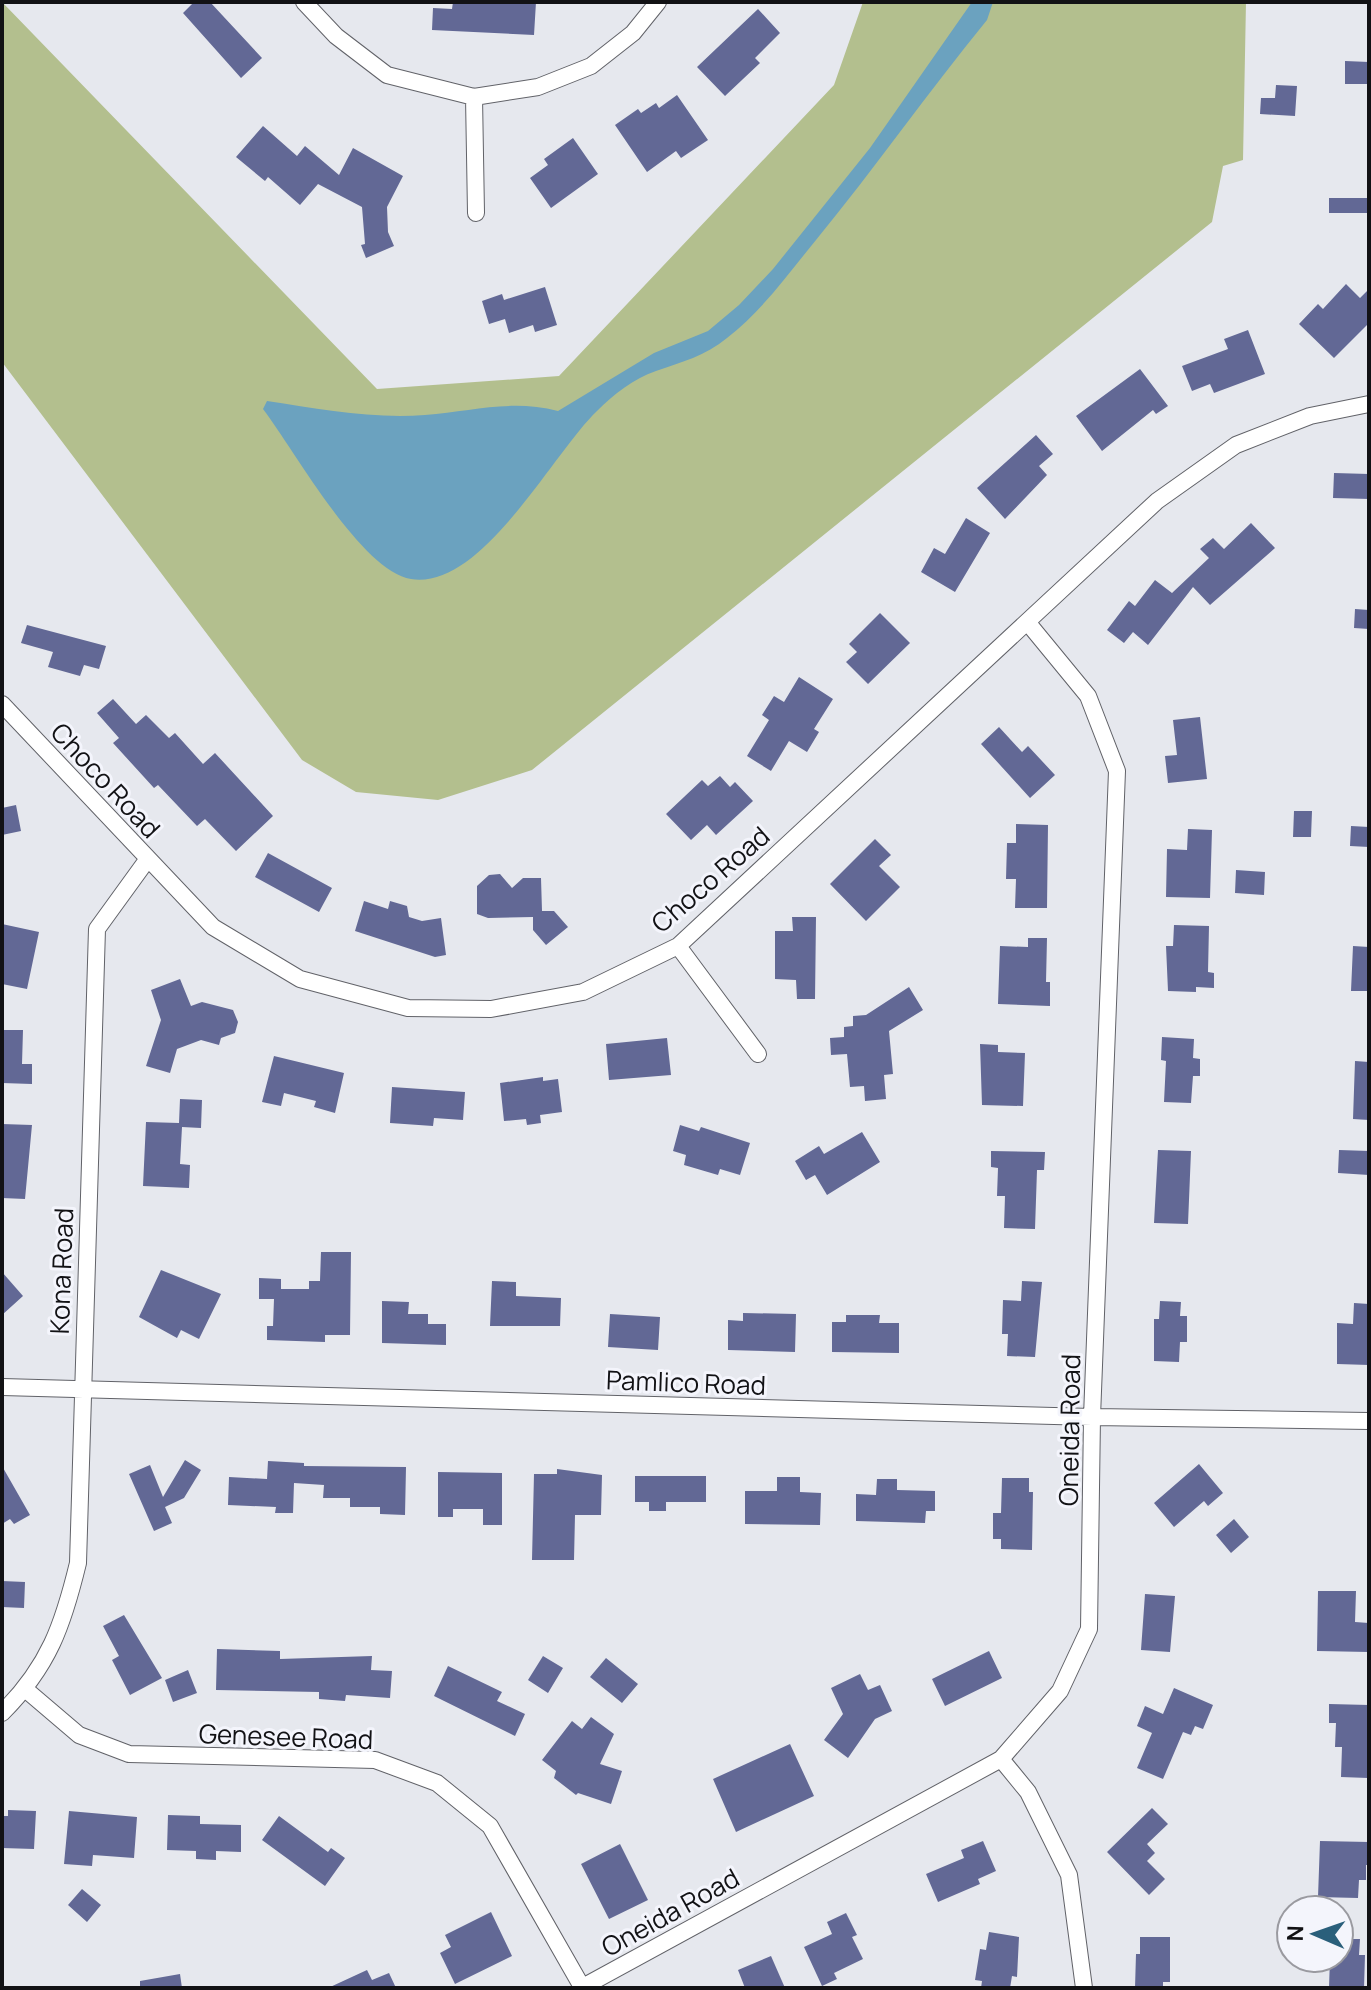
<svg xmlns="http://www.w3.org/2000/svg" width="1371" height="1990" viewBox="0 0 1371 1990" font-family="Manrope,sans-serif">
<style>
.green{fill:#b3bf8e}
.water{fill:#6ba2bf}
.building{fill:#626895}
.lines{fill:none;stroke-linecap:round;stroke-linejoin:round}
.street-casing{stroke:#616268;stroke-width:18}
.street{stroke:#fff;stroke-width:16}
.labels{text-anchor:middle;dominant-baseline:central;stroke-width:6;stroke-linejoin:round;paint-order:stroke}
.street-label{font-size:26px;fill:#121215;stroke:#f4f5fc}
</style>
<rect width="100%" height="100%" fill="#e6e8ee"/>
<path class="green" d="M2,2l375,387 182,-13 275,-291 29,-83h383l-3,158 -20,6 -11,56 -680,548 -94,30 -82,-8 -54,-32 -300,-398z"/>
<path class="water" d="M972,2h21l-6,18c-59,72 -112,148 -171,220 -28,34 -54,71 -89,98 -22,18 -45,24 -71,33 -23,8 -42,23 -59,40 -45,43 -115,179 -186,168 -50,-8 -116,-128 -148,-170l4,-8c53,8 105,18 158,14 47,-4 87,-16 133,-4l96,-58 54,-22 31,-26 34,-36 97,-121z"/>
<path class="building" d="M194,2h16l52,56 -21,20 -58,-65z
M453,2h83l-2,33 -102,-5 1,-22 19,1z
M758,9l22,24 -25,25 5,5 -35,33 -28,-29z
M1345,61l24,1v22h-24z
M1276,85l21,1 -2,30 -35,-2 1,-16h14z
M677,95l31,45 -27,18 -5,-7 -29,21 -32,-47 23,-16 3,4 15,-10 3,5z
M263,126l34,30 8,-10 34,29 14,-27 50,28 -16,31 1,25 6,14 -28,12 -5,-13 4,-1 -3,-37 -44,-23 -18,21 -32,-28 -3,4 -29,-24z
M573,138l25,36 -47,34 -21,-30 18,-13 -4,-6z
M1329,198h40v15h-40z
M1346,284l14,14 9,-9v34l-35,35 -35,-34 19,-20 5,5z
M545,287l12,38 -22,7 -2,-7 -24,8 -4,-14 -16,5 -7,-23 20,-7 2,6z
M1248,330l17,44 -51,19 -4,-9 -18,7 -10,-25 46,-17 -4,-10z
M1140,369l28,37 -12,8 -3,-4 -51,41 -26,-35z
M1036,435l17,19 -14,12 8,9 -42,44 -28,-31z
M1334,473l35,1v25l-36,-1z
M966,518l24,15 -35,59 -34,-20 13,-24 11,6z
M1251,523l24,25 -65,57 -17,-18 -45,58 -15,-13 -9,11 -17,-13 22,-29 6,5 20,-26 17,13 37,-35 -9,-9 13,-11 11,11z
M1355,609l14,1v19l-15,-1z
M880,613l30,30 -42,41 -22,-22 11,-10 -8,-8z
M27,625l79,21 -7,23 -15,-4 -4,11 -32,-9 5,-15 -32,-9z
M799,677l34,22 -19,30 5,3 -12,20 -18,-11 -18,30 -24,-15 22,-36 -7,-5 12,-19 10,6z
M113,699l23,25 10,-9 23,23 6,-5 28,31 12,-11 58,63 -37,35 -31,-32 -8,7 -39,-41 -4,3 -41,-45 6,-5 -22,-25z
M1200,717l7,62 -39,4 -3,-27 12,-1 -4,-35z
M999,727l23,25 6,-6 27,29 -25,23 -49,-54z
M720,776l10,11 5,-5 18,19 -37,34 -9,-10 -16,15 -25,-26 36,-34 6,6z
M16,805l5,26 -19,4v-27z
M1294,811h18l-1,26h-18z
M1016,824l32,1 -1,83h-32l1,-29h-10l1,-36h9z
M1351,826l18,1v20l-19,-1z
M1188,829l24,1 -2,68 -44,-1 1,-48 20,1z
M875,839l16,16 -12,11 21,21 -34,34 -36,-37z
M268,853l64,35 -13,24 -64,-35z
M1236,870l29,2 -1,23 -29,-2z
M500,874l12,14 11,-10h18l1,33h12l14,16 -22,18 -13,-15v-13l-45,1 -11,-4v-28l12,-11z
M364,901l24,8 2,-8 17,5 2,11 13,4 19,-3 5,37 -11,2 -80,-26z
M792,917h24l-1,82h-18l-1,-19 -21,-1v-48h18z
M2,924l37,8 -12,57 -25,-5z
M1174,925l35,1 -1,46 6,1v15l-18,-1v5l-28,-1 -2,-45h7z
M1028,938h19l-1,44h4v24l-52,-2 2,-58 28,1z
M1353,946l16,1v44h-18z
M180,979l11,27 11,-4 31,8 5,12 -3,11 -14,5 -2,7 -18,-5 -24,9 -7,24 -24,-7 15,-46 -10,-30z
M909,987l14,23 -34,21 4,43 -9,1 2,24 -21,2 -1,-15 -14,1 -3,-33 -16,1 -1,-17 14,-1v-10l9,-1v-10l13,-1z
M2,1030h21l-1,34h10v20l-30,-1z
M1162,1037l32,2 -1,19 7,1v17h-7l-2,27 -27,-1 2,-41 -5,-1z
M667,1038l4,37 -62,5 -3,-36z
M980,1044l18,1v7l27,1 -2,53 -41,-1z
M274,1056l70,17 -9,40 -21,-6 2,-6 -32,-8 -3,13 -19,-4z
M1355,1061l14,1v58l-16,-1z
M543,1077v4l15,-2 4,33 -22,3 1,8 -14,2 -1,-6 -22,2 -4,-38z
M392,1087l73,5 -2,28 -29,-2 -1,8 -43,-3z
M180,1099l22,1 -1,28 -19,-1 -2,37 10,1 -1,23 -46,-2 3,-64 33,1z
M2,1124l30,1 -7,74 -23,-1z
M680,1125l19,6 2,-4 49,16 -10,32 -20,-6 -2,6 -34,-10 2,-10 -13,-4z
M862,1132l18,30 -53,33 -12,-20 -9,5 -11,-19 24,-15 5,8z
M1158,1150l33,1 -3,73 -34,-1z
M1339,1150l30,1v24l-31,-2z
M991,1151l54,1 -1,18h-7l-2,59 -31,-1 1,-32h-8l1,-28 -7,-1z
M321,1252h30l-1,83h-25v7l-58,-2v-14h6l1,-27h-15v-21l22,1v10h28v-8h11z
M161,1270l60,24 -22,45 -18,-9 -4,8 -38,-21z
M2,1272l21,24 -21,19z
M492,1281l24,1v14l45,2 -1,28h-70z
M1022,1281l20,1 -7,75 -28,-1 1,-22h-6l1,-34 18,1z
M382,1301l27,1 -1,12h20v10h18v21l-64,-2z
M1160,1301l21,1 -1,14h7v26h-7l-1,20 -25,-1v-42h5z
M1354,1303l15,1v61l-32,-1v-41l16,1z
M743,1313l53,1 -1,38 -67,-2v-30l15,1z
M610,1314l50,3 -2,33 -50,-3z
M846,1315h34l-1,8h20v30l-67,-1v-30h14z
M185,1460l16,10 -17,28 -19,9 7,16 -18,8 -25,-57 21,-9 13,32z
M268,1461l36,2v3l102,1 -1,48 -25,-1v-7h-30v-9h-27l1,-13 -30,-2 -1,30h-18l1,-6 -48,-2 1,-28 38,2z
M1199,1464l24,29 -15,13 -4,-5 -30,26 -20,-24z
M2,1466l28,49 -16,9 -4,-5 -8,5z
M557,1469l45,6 -1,40h-26l-1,45h-42l2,-86h23z
M438,1472l64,1v52h-19v-16h-30v8h-15z
M635,1476h71v26h-40v9h-17v-9h-14z
M777,1477h23v15l21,1 -1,32 -75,-1v-33h32z
M1002,1478h27v14h4l-1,58 -31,-1v-10h-8v-26h8z
M877,1479h20v11l38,1v20h-9l-1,12 -69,-2v-27l20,1z
M1234,1519l15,18 -18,16 -15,-18z
M2,1581l23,1 -1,26 -22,-1z
M1318,1591h38l-1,31 14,1v29l-52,-1z
M1145,1594l30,2 -5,56 -29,-2z
M124,1615l38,63 -32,17 -18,-35 7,-4 -16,-30z
M217,1649l63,2v8l92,-3 -1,14 21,1 -2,27 -44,-3 -1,6 -26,-2v-7l-103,-2z
M989,1651l13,27 -57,28 -13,-27z
M543,1656l20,12 -15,25 -20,-13z
M606,1658l32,26 -16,19 -32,-26z
M448,1666l54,26 -5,9 28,13 -10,22 -81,-40z
M188,1670l9,23 -24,9 -8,-22z
M860,1674l8,16 12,-5 12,26 -17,8 -27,39 -24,-18 19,-26 -12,-26z
M1174,1688l39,17 -10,24 -8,-3 -4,9 -8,-3 -20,47 -26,-11 15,-35 -15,-7 8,-20 18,8z
M1329,1704l40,1 -1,73 -27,-1 1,-30h-7l1,-24h-7z
M591,1717l23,17 -14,30 22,7 -11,33 -33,-11 -2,2 -22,-17 2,-7 -14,-11 30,-39 10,8z
M790,1744l24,52 -78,36 -23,-53z
M1152,1808l16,16 -21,20 8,9 -8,8 18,18 -16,16 -42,-43z
M8,1810l28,1 -2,38 -32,-1v-32h6z
M69,1811l68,6 -3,41 -41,-3 -1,11 -28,-2z
M168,1815l32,1v8l41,1v27l-25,-1v9l-20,-1v-8l-29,-1z
M279,1816l49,36 3,-4 14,10 -20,28 -63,-46z
M983,1841l13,30 -18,8 2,5 -42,18 -12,-28 38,-16 -3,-8z
M1320,1841l49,1v23h-3v15h-7l-1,18 -40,-1z
M620,1844l28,56 -39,19 -28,-55z
M82,1889l19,16 -14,17 -19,-17z
M491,1912l21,44 -57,28 -15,-31 11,-6 -6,-12z
M846,1913l11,22 -5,2 11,22 -29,14 3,6 -15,7 -18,-39 28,-13 -5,-12z
M989,1932l30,5 -2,40 -5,-1 -2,12h-29l1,-7 -7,-1 5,-31 6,1z
M1140,1937h30v45h-7v6h-28l1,-34h4z
M1339,1939h21l-1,16h6l-1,33h-35l1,-30h9z
M771,1956l14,32h-40l-7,-18z
M367,1970l5,10 17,-7 7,15h-68z
M180,1974l2,14h-42v-7z"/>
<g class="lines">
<defs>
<path id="street" d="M304,2l32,34 51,39 87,22 64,-10 53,-21 42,-33 25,-31
M474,97l2,116
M2,704l211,223 87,52 108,29 83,1 92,-17 95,-46 479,-445 79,-56 74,-29 59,-12
M678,946l80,108
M2,1387l1090,30 277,4
M25,1689l54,46 50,19 246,6 62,23 53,43 92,161
M2,1713c47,-47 61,-88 76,-150l19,-634 50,-69
M1001,1759l27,33 41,83 15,113
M581,1988l420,-229 59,-68 29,-62 3,-212 25,-646 -29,-75 -60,-73"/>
</defs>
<use href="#street" class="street-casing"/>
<use href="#street" class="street"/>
</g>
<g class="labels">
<g class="street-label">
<text transform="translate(106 780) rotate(47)">Choco Road</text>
<text transform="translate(710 879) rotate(-41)">Choco Road</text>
<text transform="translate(61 1271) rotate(-88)">Kona Road</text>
<text transform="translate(686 1382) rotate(2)">Pamlico Road</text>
<text transform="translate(1069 1430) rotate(-89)">Oneida Road</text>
<text transform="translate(286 1736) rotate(2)">Genesee Road</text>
<text transform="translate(670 1912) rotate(-29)">Oneida Road</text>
</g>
</g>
<rect width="1371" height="1990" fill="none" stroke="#121215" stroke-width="8"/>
<g transform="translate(1315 1934) rotate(272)"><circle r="38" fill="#f4f5fc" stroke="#9a9aa0" stroke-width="2"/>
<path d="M0-6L14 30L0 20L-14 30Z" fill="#2a5f7b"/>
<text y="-12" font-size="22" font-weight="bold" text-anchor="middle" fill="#121215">N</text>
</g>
</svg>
